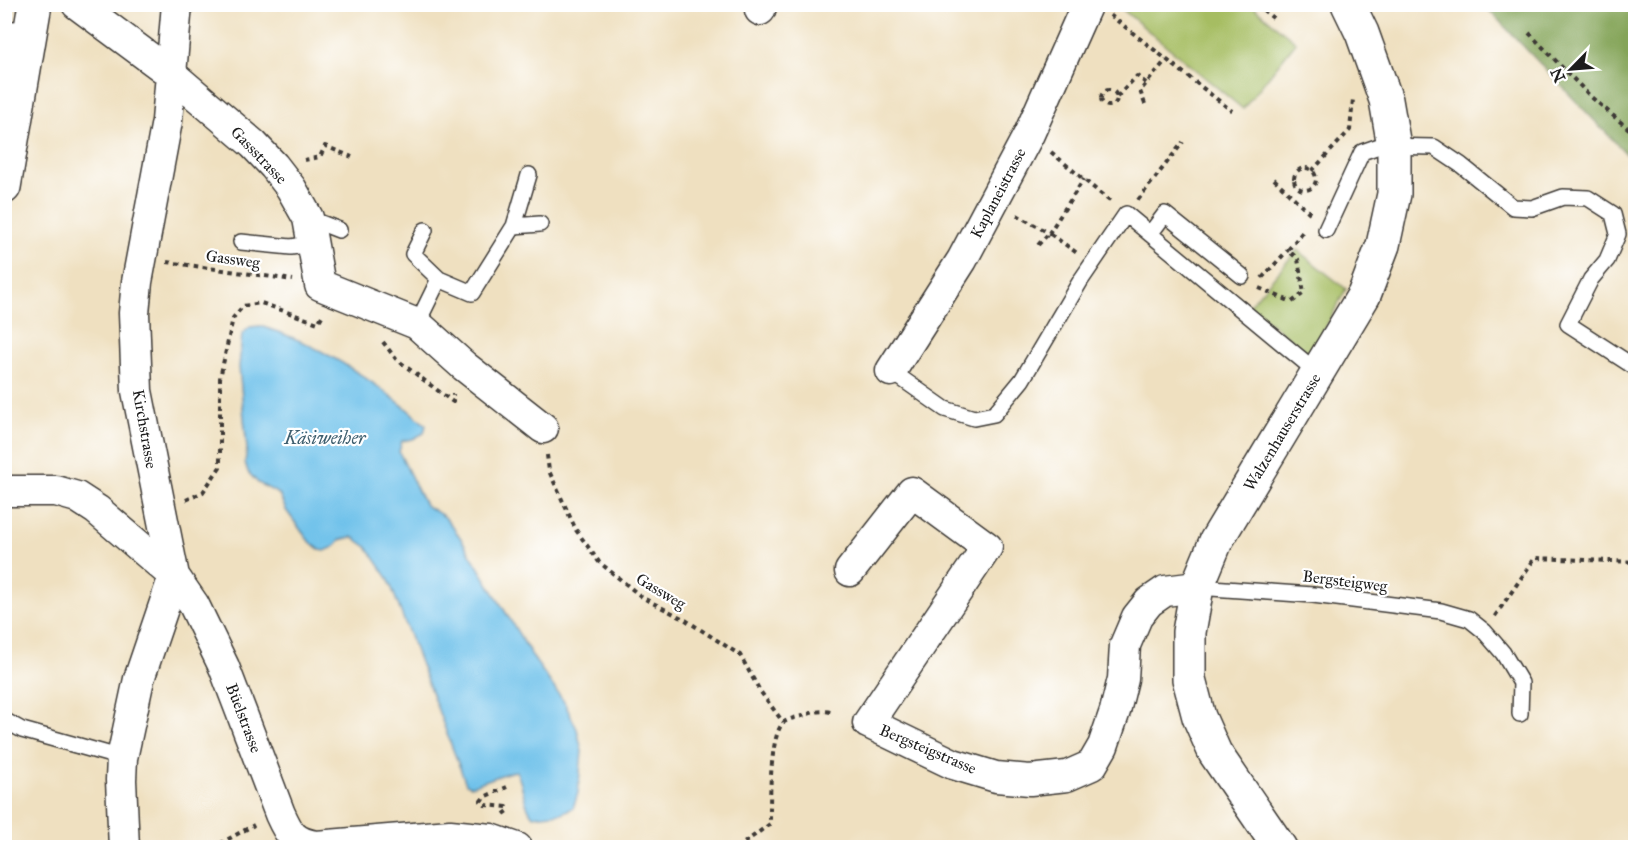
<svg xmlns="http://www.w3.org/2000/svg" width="1640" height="852" viewBox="0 0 1640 852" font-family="'IM FELL Great Primer',serif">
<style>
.green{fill:#a6bd62;stroke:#616c3f;stroke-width:1.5}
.forest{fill:#84a458;stroke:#50603a;stroke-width:1.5}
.water{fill:#6ec1ea;stroke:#456e83;stroke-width:1.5}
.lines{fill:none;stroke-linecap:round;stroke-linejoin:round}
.service-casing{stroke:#3c3935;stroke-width:18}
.minor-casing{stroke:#3c3935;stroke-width:33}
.tertiary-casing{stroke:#3c3935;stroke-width:36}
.primary-casing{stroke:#3c3935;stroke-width:36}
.path{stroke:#3c3935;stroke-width:4;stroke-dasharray:4.5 4.5;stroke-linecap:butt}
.service{stroke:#fff;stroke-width:15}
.minor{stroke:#fff;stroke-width:30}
.tertiary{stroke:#fff;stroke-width:33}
.primary{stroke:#fff;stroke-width:33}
.labels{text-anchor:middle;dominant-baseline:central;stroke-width:4.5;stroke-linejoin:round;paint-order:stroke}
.street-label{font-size:16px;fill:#1c1c1c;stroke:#fff}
.water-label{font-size:18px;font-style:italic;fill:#3d5e6e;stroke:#fff}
</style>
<rect width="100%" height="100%" fill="#fff"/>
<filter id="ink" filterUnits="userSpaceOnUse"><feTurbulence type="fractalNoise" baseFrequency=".0167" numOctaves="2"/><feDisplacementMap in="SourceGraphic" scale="12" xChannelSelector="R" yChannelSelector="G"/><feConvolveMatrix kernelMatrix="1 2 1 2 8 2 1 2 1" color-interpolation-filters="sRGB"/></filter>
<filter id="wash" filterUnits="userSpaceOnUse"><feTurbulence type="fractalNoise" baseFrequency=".008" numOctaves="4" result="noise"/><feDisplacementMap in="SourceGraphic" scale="24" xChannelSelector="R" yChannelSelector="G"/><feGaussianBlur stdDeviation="1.35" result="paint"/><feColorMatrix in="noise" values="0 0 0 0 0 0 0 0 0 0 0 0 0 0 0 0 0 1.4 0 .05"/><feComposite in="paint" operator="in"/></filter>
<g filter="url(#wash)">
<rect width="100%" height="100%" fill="#efe0c0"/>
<path class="green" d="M1117,5h134l45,37 -53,67z
M1297,250l49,39 -35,66 -62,-49z"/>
<path class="forest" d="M1484,5h151v158z"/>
<path class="water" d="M260,326c62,18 118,57 166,99l-2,8 -11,6 -11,2 -3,11 26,53 20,12 15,20 74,122 30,43 13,27 5,22 -4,42 -5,15 -12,5 -28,3c-10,-11 -9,-31 -17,-45l-9,2 -36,13 -5,-2 -78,-206 -21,-31 -14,-10 -13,3 -6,7 -9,4 -5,-1 -12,-10 -22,-30 -7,-16 -21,-11 -10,-11 -3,-10 2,-13 -8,-82 3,-33 8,-7z"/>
</g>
<g filter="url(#ink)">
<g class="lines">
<defs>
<path id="service" d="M308,218l31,12
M514,226l15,-51
M425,230l-12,24 26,25 33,14 42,-67 26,-2
M1326,230l36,-78 17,-6 55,1 27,18 52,42 19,1 31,-11 25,1 25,16 5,20 -11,26 -16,19 -23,45 68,44
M1150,234l15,-20 77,62
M241,242l50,5 21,-3
M417,324l22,-45
M891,371l54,38 29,9 20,-4 28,-34 59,-100 45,-66 192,159
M1197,587l116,8 128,16 28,8 15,12 19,22 18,30 -1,31
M4,720l18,10 100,28"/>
<path id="minor" d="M77,4l93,69 83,71 21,22 17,22 17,30 12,67 97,39 47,42 79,62
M760,10l2,-6
M4,36l26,1
M891,371l71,-111 67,-126 58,-130
M4,491h52l21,6 20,13 77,66 20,29 30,62 56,147c9,20 13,28 36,32l134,-11 41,4 26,9
M850,571l62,-79 75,55 -119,176 85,41 43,13 34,3 37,-4 25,-11 11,-19 12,-35 8,-32 2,-34 12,-28 12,-15 16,-11 32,-4
M124,848l-3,-68 1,-22 17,-79 35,-103 -37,-185 -3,-78 3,-31 30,-161 10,-117"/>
<path id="tertiary" d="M1280,848l-65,-95 -16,-36 -10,-38v-47l8,-45 19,-46 148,-246 19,-50 11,-51v-48l-8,-46 -24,-67 -14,-29"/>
<path id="primary" d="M4,187l31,-183"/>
</defs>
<use href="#service" class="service-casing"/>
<use href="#minor" class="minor-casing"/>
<use href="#tertiary" class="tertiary-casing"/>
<use href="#primary" class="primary-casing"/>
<path class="path" d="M1256,4l17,14
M1110,15l122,96
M1529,33l61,63 46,39
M1101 98a8 8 0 1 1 16 0a8 8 0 1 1-16 0Z
M1117,97l20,-21 10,8
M1145,104l-5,-13 26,-31
M1051,152l61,51
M304,160l16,-3 5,-11 27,11
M1294 179a11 11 0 1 1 22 0a11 11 0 1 1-22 0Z
M1312,171l38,-41 3,-31
M1274,179l37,35
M1138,200l45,-58
M1017,215l32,18 35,-54
M1038,245l11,-12 28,20
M167,262l126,18
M1262,278l26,-28
M1259,288l33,14 12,-9 -6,-34 -10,-9 17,-21
M383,342l13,17 57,43v-8
M547,455l2,16 27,59 23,32 44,36 41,21 56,36 20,36 23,31
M186,500l17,-8 17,-25v-89l13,-60 10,-12 18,-3 57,20 4,-7
M1495,616l40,-58 101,4
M504,814l4,-3 -1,-4 -22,-2 -4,-4 3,-4 23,-10
M212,848l42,-23
M737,848l33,-24c0,-20 -1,-90 14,-102 5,-3 13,-5 18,-6 12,-4 20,-7 32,-3"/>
<use href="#service" class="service"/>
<use href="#minor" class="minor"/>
<use href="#tertiary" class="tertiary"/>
<use href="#primary" class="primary"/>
</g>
</g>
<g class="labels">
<g class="street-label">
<text transform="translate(259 155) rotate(46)">Gassstrasse</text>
<text transform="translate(998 193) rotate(-62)">Kaplaneistrasse</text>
<text transform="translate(233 259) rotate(8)">Gassweg</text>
<text transform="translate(145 429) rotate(80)">Kirchstrasse</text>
<text transform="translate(1282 432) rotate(-59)">Walzenhauserstrasse</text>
<text transform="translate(1345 581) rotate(7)">Bergsteigweg</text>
<text transform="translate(661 591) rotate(31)">Gassweg</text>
<text transform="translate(244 718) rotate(69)">Büelstrasse</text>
<text transform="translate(928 749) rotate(23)">Bergsteigstrasse</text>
</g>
<g class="water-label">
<text x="325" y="438">Käsiweiher</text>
</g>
</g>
<rect width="1640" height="852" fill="none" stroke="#fff" stroke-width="24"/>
<g transform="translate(1571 69) rotate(245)" stroke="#ffffff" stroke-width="4.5" paint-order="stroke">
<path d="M0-4.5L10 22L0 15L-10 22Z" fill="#1c1c1c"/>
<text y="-9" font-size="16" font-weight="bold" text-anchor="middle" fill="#1c1c1c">N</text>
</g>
</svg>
